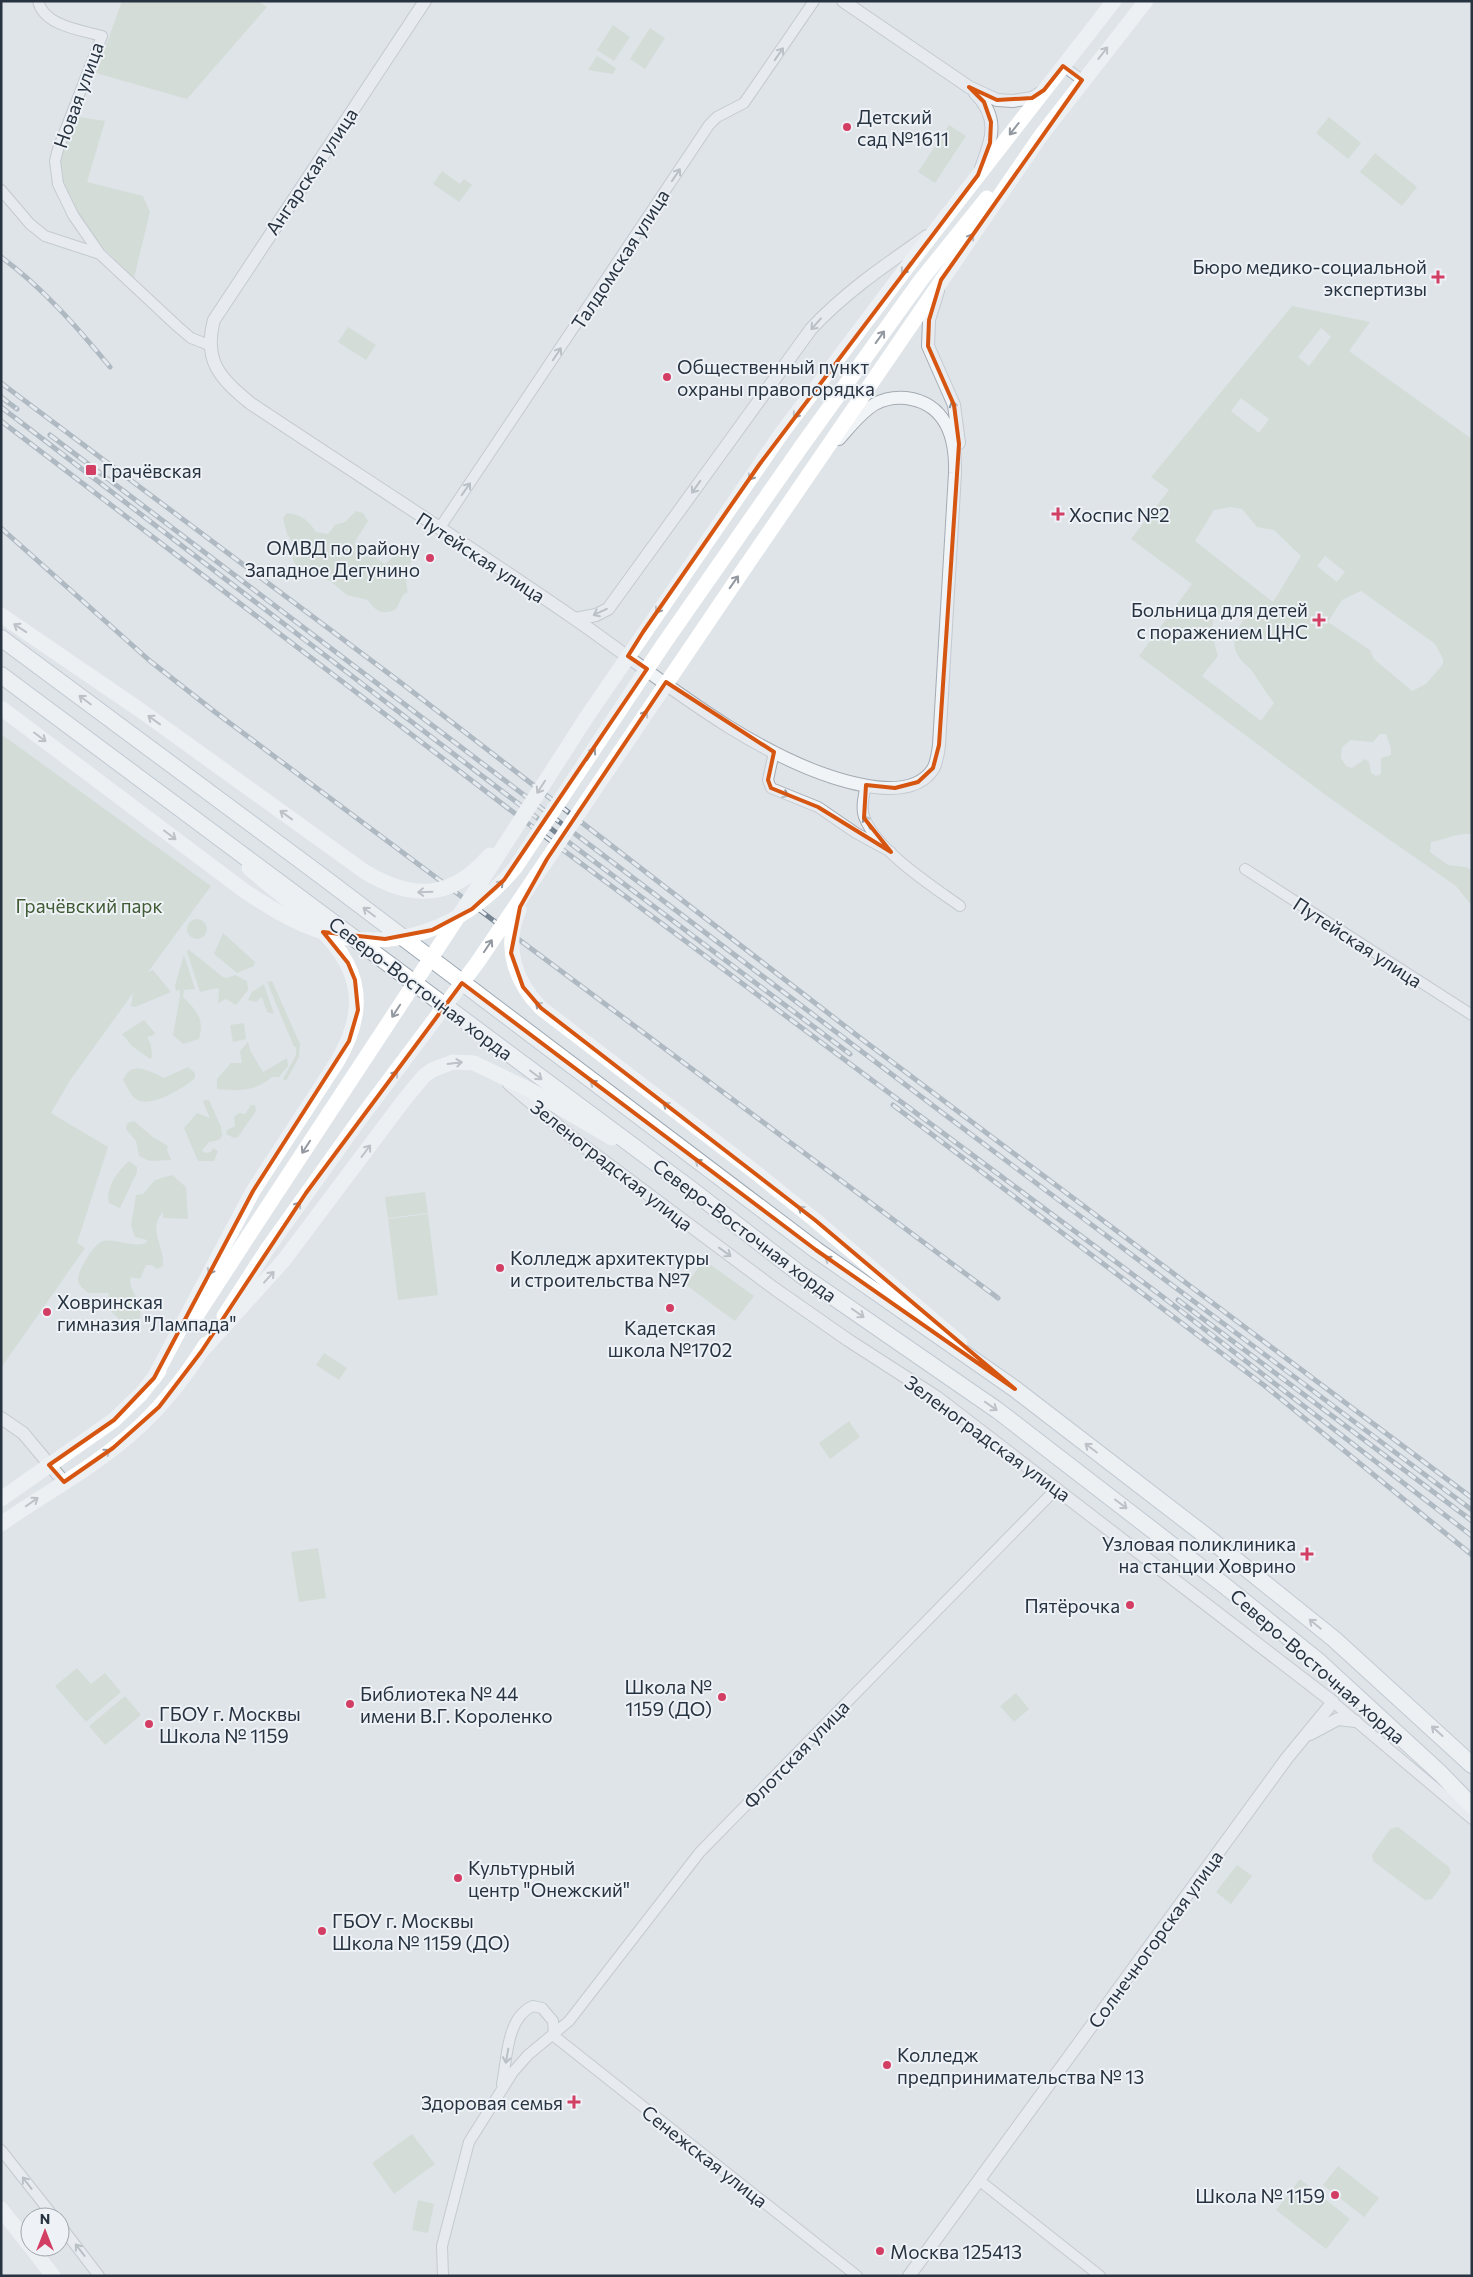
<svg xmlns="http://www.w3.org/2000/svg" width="1473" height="2277" viewBox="0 0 1473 2277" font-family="Commissioner,sans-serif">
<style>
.green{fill:#c6d3bf;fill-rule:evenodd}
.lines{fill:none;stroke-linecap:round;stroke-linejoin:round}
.minor-casing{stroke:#a4abb3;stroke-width:12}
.tertiary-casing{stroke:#a4abb3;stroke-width:14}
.primary-casing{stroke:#9da9b5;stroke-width:18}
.minor{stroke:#f1f4f7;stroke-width:10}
.tertiary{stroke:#f1f4f7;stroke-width:12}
.secondary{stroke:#fff;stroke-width:15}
.primary{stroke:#fff;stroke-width:16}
.rail-casing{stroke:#778593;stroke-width:5}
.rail{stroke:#eef2f6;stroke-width:3;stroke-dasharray:9;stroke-linecap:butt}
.secondary-bridge{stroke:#fff;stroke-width:15}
.oneway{stroke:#9399a0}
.oneway2{stroke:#8c949c}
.marked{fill:none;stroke:#d55511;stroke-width:4;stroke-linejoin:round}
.poi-dot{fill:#d33e64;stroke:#eef2f6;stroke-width:2}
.labels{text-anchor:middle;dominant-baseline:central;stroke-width:4;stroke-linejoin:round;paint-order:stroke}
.street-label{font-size:19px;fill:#273340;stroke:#eef2f6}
.poi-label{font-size:19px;fill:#273340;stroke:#eef2f6;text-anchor:start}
.park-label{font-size:19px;fill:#405c34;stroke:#eef2f6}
</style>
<rect width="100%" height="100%" fill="#dfe4e9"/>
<path class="green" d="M122,1h136l9,6 -80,92 -91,-26z
M613,25l17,12 -16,24 -17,-11z
M650,28l15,10 -20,31 -15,-10z
M597,56l19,12 -3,6 -25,-4z
M72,116l33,5 -18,61 56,14 7,16 -16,66c-27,-24 -80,-79 -76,-118 2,-14 10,-30 14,-44z
M1329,117l32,26 -13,16 -32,-26z
M949,125l17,11 -31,47 -17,-11z
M1375,153l42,34 -15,19 -42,-34z
M442,171l18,13 4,-5 8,6 -13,17 -26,-18z
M1292,306l78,16 -21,29 123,88v395c-16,-1 -26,5 -41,8l-1,10 18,13 18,2 6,4v35l-16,-20 -125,-87 -192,-143 53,-72 -61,-45 38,-49 -18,-13zM1321,328l10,9 -22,29 -11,-9zM1241,398l28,21 -10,14 -28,-22zM1231,507l11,2 15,18 17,3 27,26 -28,46 -78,-61 19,-31zM1325,556l20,16 -8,10 -20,-16zM1361,591l74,53 8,15v5l-17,20 -14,7 -38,-32 -4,-9 -42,-28 14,-22zM1228,607l11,1 8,6c-9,15 -20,29 -6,46 4,5 10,8 13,14 7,10 12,19 20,29l-13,18 -59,-45 16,-20 -6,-22 1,-15zM1380,734h6l5,15v6l-10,3v16l-5,2 -5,-3 -2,-11 -4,-3 -13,9 -6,-2 -5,-8 1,-11 9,-7 22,2z
M348,327l28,18 -10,15 -28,-18z
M356,511l7,2 5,8 -14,22 31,21 12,-11 17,-3 3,4c-10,10 -13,25 -9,38l-5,3 -7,14c-13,7 -21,2 -28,-9l-21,-5 -17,-14 -32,-12 -5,-9v-17l-6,-9 -4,-16 4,-5c15,2 21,7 29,19l12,2 7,-9 10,-3z
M1,734l210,152 -63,86 5,-2 18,22 -36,15 -4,-1 2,-13 -64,89 -18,31 57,34 -31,96 8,5 -84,120z
M187 929a10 10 0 1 1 20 0a10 10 0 1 1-20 0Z
M223,933l32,29 -1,4 -17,7 -23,-19z
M188,949l35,28 3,1 9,-3 12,6 1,9 -12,15 -10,-6 -8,4 1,-13 -2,-2 -17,4 -13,-40z
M184,955l11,34 -11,1 -1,7c13,13 22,22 16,42l-16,5 -10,-9 7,-39v-6l-4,1 -1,-6z
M272,981l28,63 -1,13 -13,24 -3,-2 13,-24v-8h-2l-27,-65z
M264,984l10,30 -7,-2 -5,-15 -6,5 -8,-2 4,-8z
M144,1020l11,13 -1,2 -7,2 4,8 1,12 -2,2 -18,-13 -10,-12z
M244,1023l2,16 -13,3 -3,-17z
M248,1042l3,10 12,20 24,-14 1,8 -9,11h-7c-18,15 -31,14 -55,12v-10l14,-16h11l-2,-12z
M188,1067l7,6v5c-11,10 -45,31 -59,21 -6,-4 -9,-13 -13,-19 8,-20 27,-9 41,-2z
M205,1100h4l12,27 1,9 -3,4 -10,2 -7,8 3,3 6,-1 2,-4 5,3 -4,10h-16l-14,-33 13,-15 13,5 -7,-16z
M251,1105h4l1,6 -18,26 -4,1 -8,-4 1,-4 8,-4 -1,-9 5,-4 6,1z
M134,1121l19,16 15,9 -1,4 4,10 -21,1 -11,-5 -3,-15 -10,-12 1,-6z
M129,1161l8,6v5l-17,36 -11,-5c-4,-15 9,-32 20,-42z
M172,1175l14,12 2,32 -25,-1v-6c-16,17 2,35 0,54l-6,3 -5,-4h-6l-6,14 -9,-2c-5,12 13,22 9,43l-11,4 -10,-5 -12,-12 2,-14h-21c-3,-3 -9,-7 -10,-13 -1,-8 16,-37 25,-39 10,-3 31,7 43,2l1,-3 -12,-3 -4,-12 5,-30 7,-1 12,-14z
M425,1192l3,21 -40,5 -3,-21z
M428,1214l10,81 -40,5 -10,-81z
M704,1260l50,36 -19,25 -49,-36z
M324,1353l23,15 -8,12 -23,-15z
M849,1421l11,16 -30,22 -11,-16z
M318,1548l8,50 -27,4 -8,-50z
M77,1668l14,16 14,-11 16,19 -35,30 -31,-36z
M1016,1693l13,16 -15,13 -14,-16z
M125,1696l16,19 -36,30 -16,-19z
M1398,1827l51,40 2,6 -19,26 -7,1 -52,-39 -1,-6 18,-26z
M1237,1865l15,11 -21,28 -15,-12z
M412,2134l23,30 -41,30 -22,-31z
M1338,2166l41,32 -15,19 -41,-32z
M1300,2179l50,40 -24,30 -50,-39z
M418,2200l16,4 -6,29 -16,-3z"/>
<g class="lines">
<defs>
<path id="minor" d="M38,1c6,25 43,29 64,35l-44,113 -3,12 3,23 15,31 27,39 77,72 14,12 18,7
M1063,66l19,14
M1,190l29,34 15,12 55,18
M439,529l270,-404 8,-8 27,-14 70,-102
M774,752l-6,28 3,8 47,19 38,26 35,19
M866,785c-2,10 -6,24 -1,34 13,32 67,67 95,87
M1245,869l227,146
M1333,1702l139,117
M554,2036l303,240
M502,2084c5,-23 4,-67 31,-78l9,2 11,13 1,15
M1,2150l53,67
M980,2181l120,95
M60,2225l39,51
M443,2276l-1,-30 27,-104 44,-70 15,-17 41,-34 131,-169 357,-364"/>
<path id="tertiary" d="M425,1l-211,319c-11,41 6,58 36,83 108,72 218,142 325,216 78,54 167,129 257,158 28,9 81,23 101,-8 4,-7 5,-16 6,-24l16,-272c1,-35 -9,-70 -49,-75 -10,-1 -22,1 -31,6 -14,8 -25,23 -36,35
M843,1l126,86 28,13 16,1 19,-3 10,-6
M975,93c25,25 17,45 6,75
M938,291l-9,29 -1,26 26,59 5,38
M575,619l21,-4 12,-6 203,-280c34,-37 76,-65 116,-93
M509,1084l60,51 206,154 73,51 90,58 395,304 -46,56 -378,518
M1,1418l22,15 41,49
M1310,1734l28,-15 17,2"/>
<path id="primary" d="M1,638l318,236 497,376 199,139 191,147 128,103 138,126
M1,675l691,515 108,84 197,136 228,176 92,74 124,114 31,32"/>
</defs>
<use href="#minor" class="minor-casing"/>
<use href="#tertiary" class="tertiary-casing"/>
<use href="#primary" class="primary-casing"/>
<use href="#minor" class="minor"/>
<use href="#tertiary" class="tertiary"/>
<path class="secondary" d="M781,434l136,-180 197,-253
M801,447l120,-167 66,-82
M746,566l296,-432 104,-133
M750,1168l65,52 145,123
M197,1315l52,-80
M224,1316l44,-68
M201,1352l83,-92 120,-160 20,-24 8,-6 21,-8 21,1 58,28 80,47
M154,1378l99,-187 84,-129c57,-96 -23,-137 -88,-194
M1,1499l113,-79 27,-26 18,-23
M1,1524c46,-32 97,-59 138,-97 26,-24 48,-53 67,-83
M1,2209l29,37
M31,2247l22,29"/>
<use href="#primary" class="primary"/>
<defs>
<path id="rail" d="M1,257c42,31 76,70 109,110
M1,383l399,299 459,355 613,461
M1,397l16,12
M1,407l570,437 279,210
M1,421l546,417 612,456 313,242
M50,435l898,682 524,393
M1,528l149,133 65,51 783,586
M893,1105l372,281 207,169
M1178,1300l294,221"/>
</defs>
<use href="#rail" class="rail-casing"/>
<use href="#rail" class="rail"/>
<path class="secondary-bridge" d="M1,615l139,95 225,162c49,29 87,27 125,-17
M1,708l245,184c23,15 45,29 71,38 76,27 148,-3 198,-62l148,-223 138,-198
M519,910c-16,36 -4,72 22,98l209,160
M249,1235l228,-347 109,-170 195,-284
M268,1248l89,-125 120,-160 269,-397"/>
</g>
<defs><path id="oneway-shaft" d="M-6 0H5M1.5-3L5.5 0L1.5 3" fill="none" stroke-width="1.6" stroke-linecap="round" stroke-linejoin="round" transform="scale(1.25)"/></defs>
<g class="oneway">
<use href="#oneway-shaft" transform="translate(1103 53) rotate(-52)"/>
<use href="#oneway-shaft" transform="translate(1014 129) rotate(128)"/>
<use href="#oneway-shaft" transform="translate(969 240) rotate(-56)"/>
<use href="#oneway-shaft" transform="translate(906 268) rotate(127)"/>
<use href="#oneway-shaft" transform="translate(880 337) rotate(-54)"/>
<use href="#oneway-shaft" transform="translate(798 412) rotate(126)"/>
<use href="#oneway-shaft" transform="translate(753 474) rotate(125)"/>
<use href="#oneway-shaft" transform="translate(734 582) rotate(-55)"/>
<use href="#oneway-shaft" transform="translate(660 607) rotate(124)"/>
<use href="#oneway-shaft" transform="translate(20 628) rotate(-147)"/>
<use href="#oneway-shaft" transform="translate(85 700) rotate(-143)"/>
<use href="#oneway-shaft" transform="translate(643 717) rotate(-57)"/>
<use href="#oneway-shaft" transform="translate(154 720) rotate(-144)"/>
<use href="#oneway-shaft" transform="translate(40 737) rotate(37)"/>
<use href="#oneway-shaft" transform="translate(591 754) rotate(-57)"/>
<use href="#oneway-shaft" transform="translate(541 787) rotate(123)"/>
<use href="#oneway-shaft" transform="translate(286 815) rotate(-144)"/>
<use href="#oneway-shaft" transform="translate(170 835) rotate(37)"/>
<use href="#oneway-shaft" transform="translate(498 886) rotate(-45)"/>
<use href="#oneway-shaft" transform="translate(425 892) rotate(178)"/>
<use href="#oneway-shaft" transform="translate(369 912) rotate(-143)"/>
<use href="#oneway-shaft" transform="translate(488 946) rotate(-56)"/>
<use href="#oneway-shaft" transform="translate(541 1007) rotate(-138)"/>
<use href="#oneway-shaft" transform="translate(396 1011) rotate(123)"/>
<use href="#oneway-shaft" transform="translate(455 1063) rotate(-7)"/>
<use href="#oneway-shaft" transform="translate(536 1075) rotate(37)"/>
<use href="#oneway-shaft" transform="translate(393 1077) rotate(-52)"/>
<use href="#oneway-shaft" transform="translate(596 1085) rotate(-143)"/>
<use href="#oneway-shaft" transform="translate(669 1107) rotate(-143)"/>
<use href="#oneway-shaft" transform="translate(306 1147) rotate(123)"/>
<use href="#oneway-shaft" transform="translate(366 1151) rotate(-53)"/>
<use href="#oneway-shaft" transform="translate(701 1164) rotate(-143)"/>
<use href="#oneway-shaft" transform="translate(296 1208) rotate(-55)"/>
<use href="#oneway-shaft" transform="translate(804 1211) rotate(-142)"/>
<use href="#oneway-shaft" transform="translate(831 1261) rotate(-145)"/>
<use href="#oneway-shaft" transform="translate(212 1268) rotate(117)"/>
<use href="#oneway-shaft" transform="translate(269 1277) rotate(-48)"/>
<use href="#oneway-shaft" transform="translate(858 1313) rotate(35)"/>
<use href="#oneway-shaft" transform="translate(991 1406) rotate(35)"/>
<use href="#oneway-shaft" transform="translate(1091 1448) rotate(-143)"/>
<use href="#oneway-shaft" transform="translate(104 1454) rotate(-36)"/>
<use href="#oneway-shaft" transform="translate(32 1502) rotate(-35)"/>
<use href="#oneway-shaft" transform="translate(1121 1504) rotate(37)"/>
<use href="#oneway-shaft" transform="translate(1315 1624) rotate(-141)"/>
<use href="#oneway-shaft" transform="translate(1437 1731) rotate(-138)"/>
</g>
<g class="oneway2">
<use href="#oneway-shaft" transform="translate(779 54) rotate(-55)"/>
<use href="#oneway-shaft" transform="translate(676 175) rotate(-56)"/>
<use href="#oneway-shaft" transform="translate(816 324) rotate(132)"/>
<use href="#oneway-shaft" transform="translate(557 354) rotate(-56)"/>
<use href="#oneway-shaft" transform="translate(954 408) rotate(-107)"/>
<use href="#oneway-shaft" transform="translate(696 487) rotate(125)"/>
<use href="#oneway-shaft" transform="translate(466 489) rotate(-55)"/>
<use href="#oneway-shaft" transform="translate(600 612) rotate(155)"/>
<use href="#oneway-shaft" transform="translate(782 793) rotate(24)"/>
<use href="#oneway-shaft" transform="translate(867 822) rotate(-116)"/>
<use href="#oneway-shaft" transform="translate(725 1252) rotate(36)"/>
<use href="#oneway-shaft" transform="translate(507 2056) rotate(100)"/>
<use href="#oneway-shaft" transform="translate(27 2183) rotate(-128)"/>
<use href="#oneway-shaft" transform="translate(80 2250) rotate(-128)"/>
</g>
<path d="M0 0H1473V2277H0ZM1063,66l19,14 -141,200 -12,40 -1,26 26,59 5,39 -20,301 -6,23 -15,14 -23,6 -29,-3 -2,33 27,34 -73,-45 -47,-19 -3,-8 6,-28 -108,-70 -119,177 -27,48 -9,46 12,34 18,21 274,212 200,169 -199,-139 -354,-267 -156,210 -105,159 -42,55 -46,41 -49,34 -15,-17 65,-45 40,-42 99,-187 96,-150 9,-31 -3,-30 -7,-17 -25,-31 62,7 47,-9 40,-21 32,-29 143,-211 -19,-13 15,-24 116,-167 219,-290 12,-32 1,-21 -7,-20 -15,-15 28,13 35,-2 12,-8z" fill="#dfe4e9" fill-opacity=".55" fill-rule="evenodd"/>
<path class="marked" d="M1063,66l19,14 -141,200 -12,40 -1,26 26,59 5,39 -20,301 -6,23 -15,14 -23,6 -29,-3 -2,33 27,34 -73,-45 -47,-19 -3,-8 6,-28 -108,-70 -119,177 -27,48 -9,46 12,34 18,21 274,212 200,169 -199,-139 -354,-267 -156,210 -105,159 -42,55 -46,41 -49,34 -15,-17 65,-45 40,-42 99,-187 96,-150 9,-31 -3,-30 -7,-17 -25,-31 62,7 47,-9 40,-21 32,-29 143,-211 -19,-13 15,-24 116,-167 219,-290 12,-32 1,-21 -7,-20 -15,-15 28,13 35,-2 12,-8z"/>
<g class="poi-dot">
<circle cx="847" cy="127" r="5"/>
<path d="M1435.5 269.5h5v5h5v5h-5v5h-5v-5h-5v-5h5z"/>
<circle cx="667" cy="377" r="5"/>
<rect x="85" y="464" width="12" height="12" rx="2.5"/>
<path d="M1055.5 506.5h5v5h5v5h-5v5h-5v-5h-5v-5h5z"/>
<circle cx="430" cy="558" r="5"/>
<path d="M1316.5 612.5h5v5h5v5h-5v5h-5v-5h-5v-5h5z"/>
<circle cx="500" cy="1268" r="5"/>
<circle cx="670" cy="1308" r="5"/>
<circle cx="47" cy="1312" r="5"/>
<path d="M1304.5 1546.5h5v5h5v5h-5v5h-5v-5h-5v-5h5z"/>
<circle cx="1130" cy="1605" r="5"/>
<circle cx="722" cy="1697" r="5"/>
<circle cx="350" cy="1704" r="5"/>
<circle cx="149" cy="1724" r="5"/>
<circle cx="458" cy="1878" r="5"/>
<circle cx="322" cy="1931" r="5"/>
<circle cx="887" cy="2065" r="5"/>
<path d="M571.5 2094.5h5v5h5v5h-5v5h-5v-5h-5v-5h5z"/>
<circle cx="1335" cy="2195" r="5"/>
<circle cx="880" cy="2251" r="5"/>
</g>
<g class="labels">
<g class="street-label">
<text transform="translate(78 95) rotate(-70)">Новая улица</text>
<text transform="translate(311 171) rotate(-56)">Ангарская улица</text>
<text transform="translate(620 259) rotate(-57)">Талдомская улица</text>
<text transform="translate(481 557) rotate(33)">Путейская улица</text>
<text transform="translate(1358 942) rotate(33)">Путейская улица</text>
<text transform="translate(421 988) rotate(37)">Северо-Восточная хорда</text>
<text transform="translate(612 1165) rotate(38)">Зеленоградская улица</text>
<text transform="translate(745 1230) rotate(37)">Северо-Восточная хорда</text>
<text transform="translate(988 1438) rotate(36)">Зеленоградская улица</text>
<text transform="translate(1318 1666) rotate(41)">Северо-Восточная хорда</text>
<text transform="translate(796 1754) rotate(-46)">Флотская улица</text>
<text transform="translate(1155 1939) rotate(-54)">Солнечногорская улица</text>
<text transform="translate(705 2156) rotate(38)">Сенежская улица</text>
</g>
<g class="poi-label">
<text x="857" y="116">Детский<tspan x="857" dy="22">сад №1611</tspan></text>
<text x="1427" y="266" text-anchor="end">Бюро медико-социальной<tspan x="1427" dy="22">экспертизы</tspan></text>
<text x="677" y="366">Общественный пункт<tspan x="677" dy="22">охраны правопорядка</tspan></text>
<text x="102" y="470">Грачёвская</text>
<text x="1069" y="514">Хоспис №2</text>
<text x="420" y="547" text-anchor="end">ОМВД по району<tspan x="420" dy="22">Западное Дегунино</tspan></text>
<text x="1308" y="609" text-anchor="end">Больница для детей<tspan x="1308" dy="22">с поражением ЦНС</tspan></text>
<text x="510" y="1257">Колледж архитектуры<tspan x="510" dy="22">и строительства №7</tspan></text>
<text x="57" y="1301">Ховринская<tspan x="57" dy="22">гимназия "Лампада"</tspan></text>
<text x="670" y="1327" text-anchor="middle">Кадетская<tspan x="670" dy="22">школа №1702</tspan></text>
<text x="1296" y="1543" text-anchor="end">Узловая поликлиника<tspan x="1296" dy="22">на станции Ховрино</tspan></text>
<text x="1120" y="1605" text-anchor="end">Пятёрочка</text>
<text x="712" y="1686" text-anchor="end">Школа №<tspan x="712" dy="22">1159 (ДО)</tspan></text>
<text x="360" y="1693">Библиотека № 44<tspan x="360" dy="22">имени В.Г. Короленко</tspan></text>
<text x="159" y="1713">ГБОУ г. Москвы<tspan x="159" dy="22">Школа № 1159</tspan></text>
<text x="468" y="1867">Культурный<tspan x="468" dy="22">центр "Онежский"</tspan></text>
<text x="332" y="1920">ГБОУ г. Москвы<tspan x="332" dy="22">Школа № 1159 (ДО)</tspan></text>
<text x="897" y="2054">Колледж<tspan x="897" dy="22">предпринимательства № 13</tspan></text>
<text x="563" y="2102" text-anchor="end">Здоровая семья</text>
<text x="1325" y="2195" text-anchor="end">Школа № 1159</text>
<text x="890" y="2251">Москва 125413</text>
</g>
<g class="park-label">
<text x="89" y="905">Грачёвский парк</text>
</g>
</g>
<rect width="1473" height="2277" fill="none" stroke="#273340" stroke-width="5"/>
<g transform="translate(45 2232)"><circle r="24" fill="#eef2f6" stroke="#9ea6ad"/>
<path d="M0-4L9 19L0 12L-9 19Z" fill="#d33e64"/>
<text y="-8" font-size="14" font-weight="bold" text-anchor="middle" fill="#273340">N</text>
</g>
</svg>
